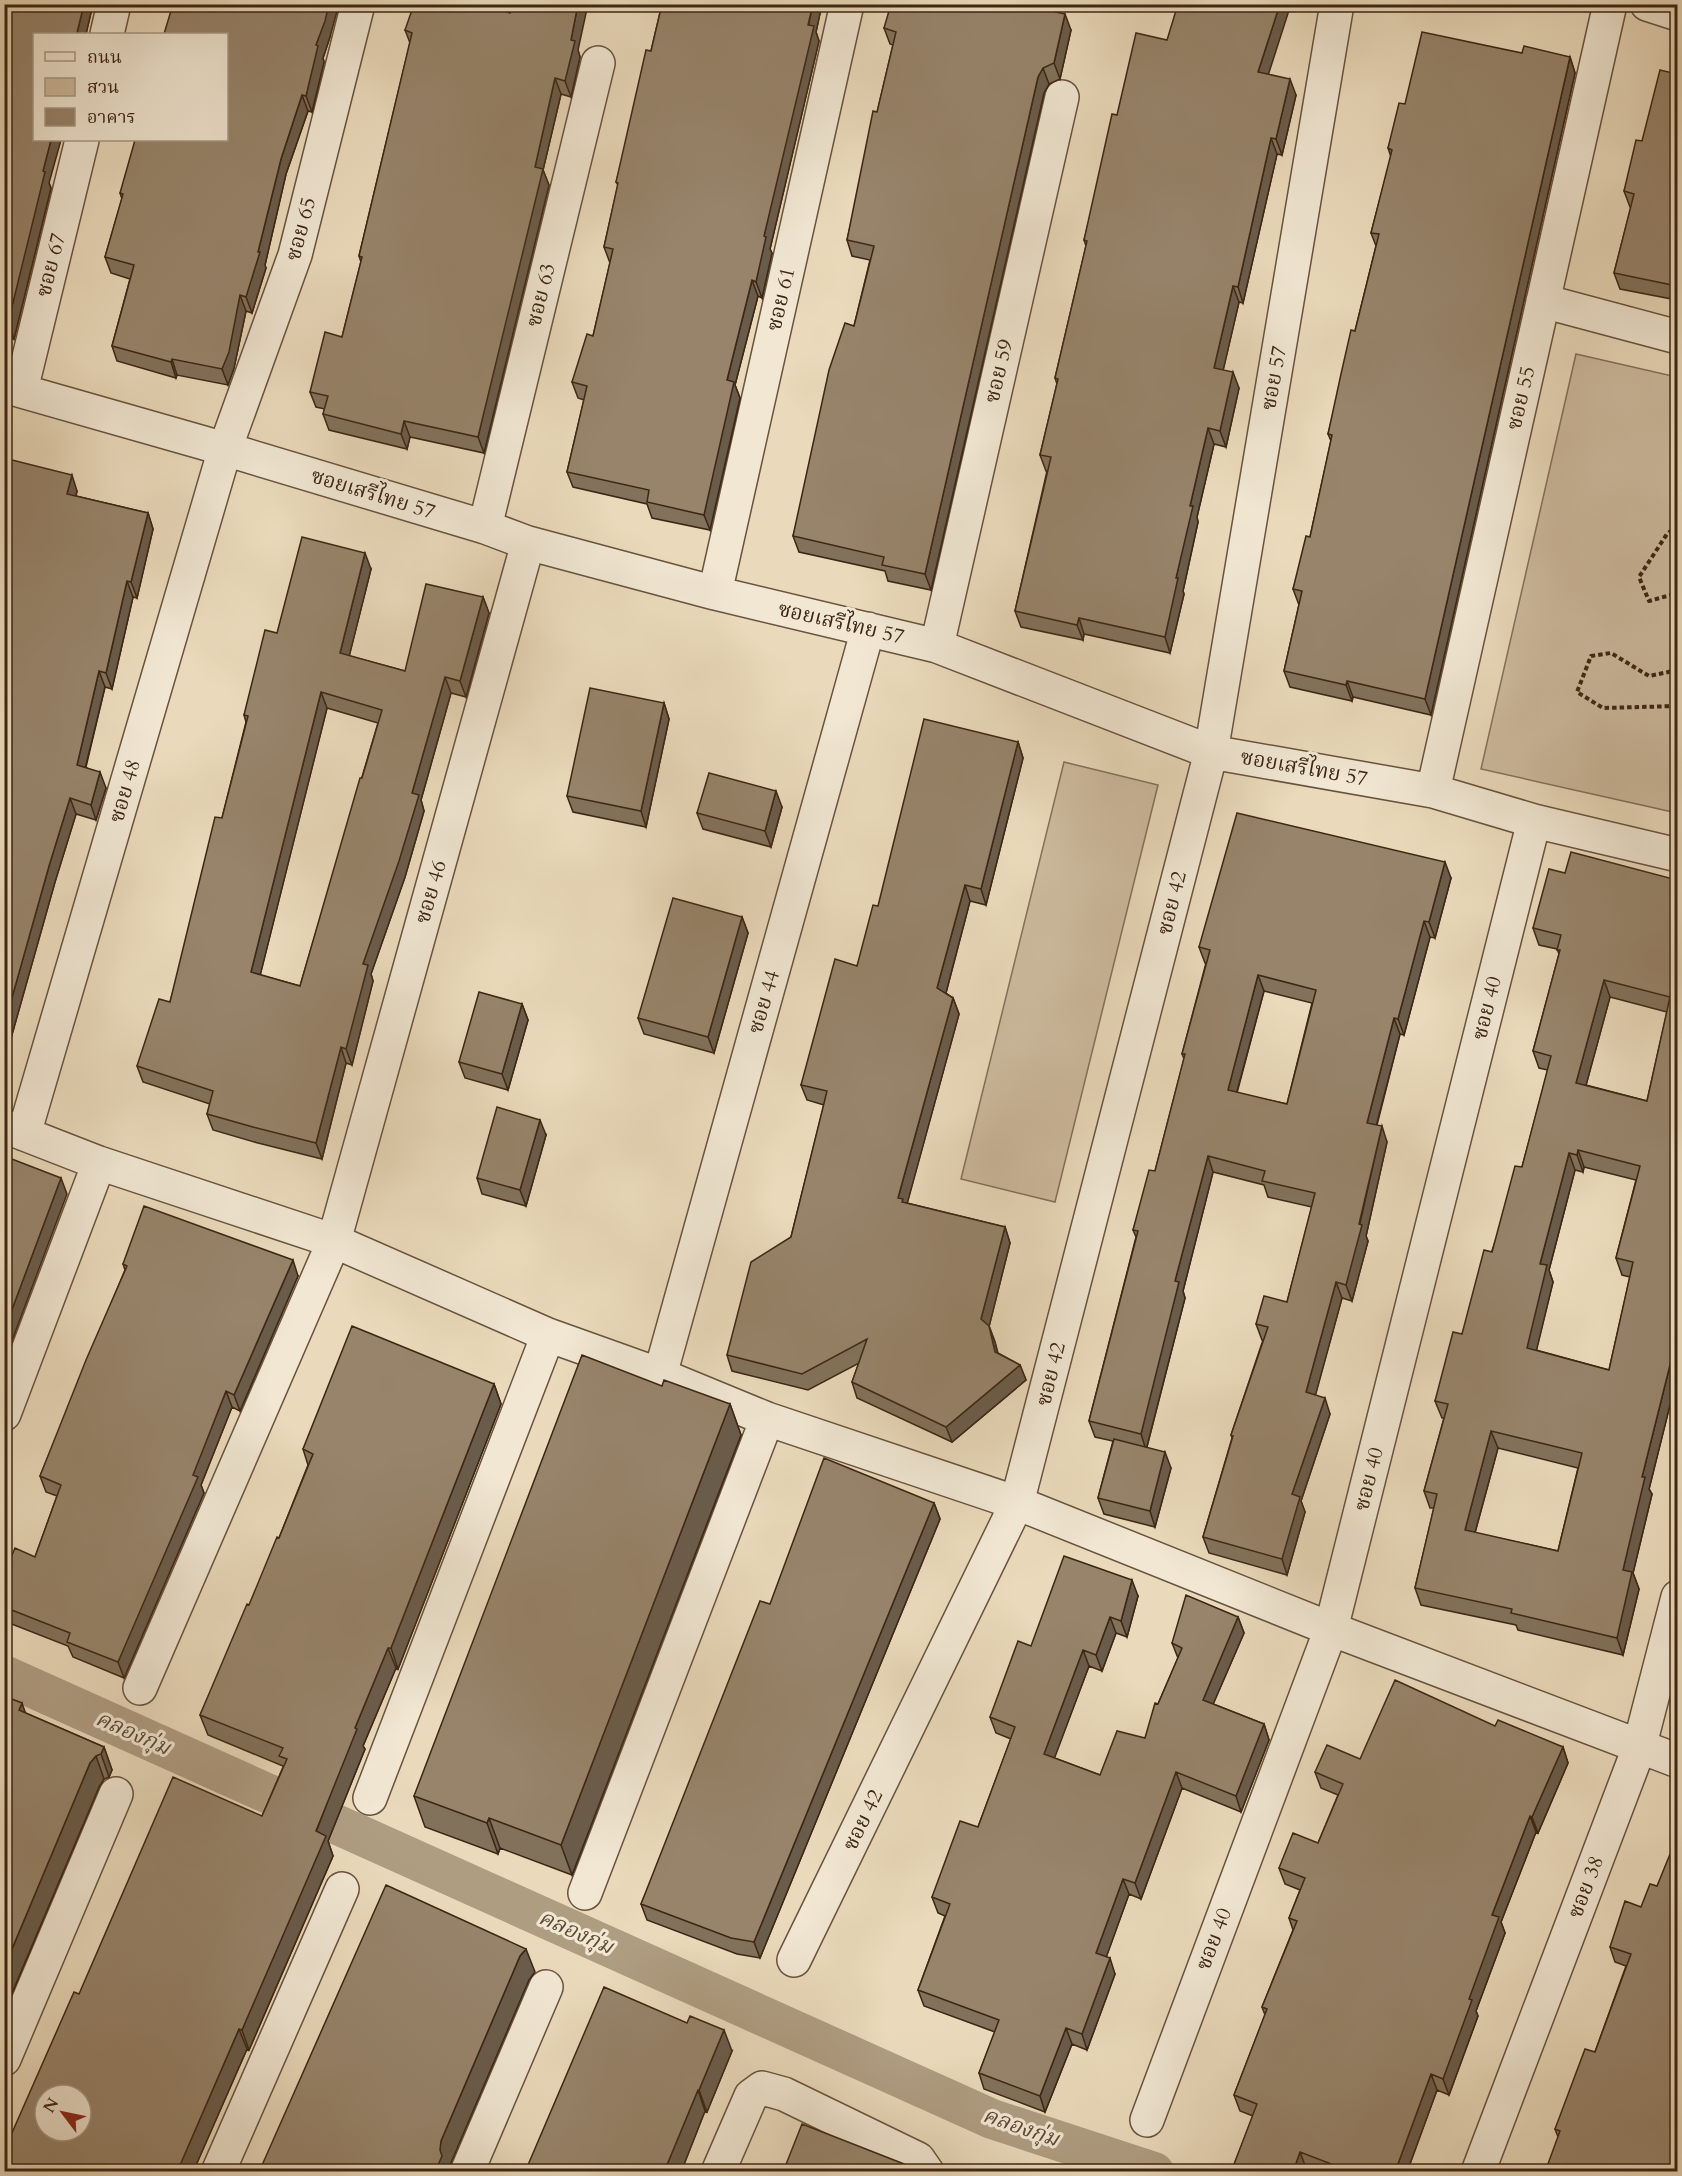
<svg xmlns="http://www.w3.org/2000/svg" width="1682" height="2176" viewBox="0 0 1682 2176" font-family="Cardo,'Noto Serif Thai',serif">
<style>
.green{fill:#cdbb9f;stroke:#85705a;stroke-width:1.5}
.lines{fill:none;stroke-linecap:round;stroke-linejoin:round}
.canal{stroke:#af9d82;stroke-width:40}
.minor-casing{stroke:#68533e;stroke-width:36}
.path{stroke:#3d2614;stroke-width:4;stroke-dasharray:4.5 3;stroke-linecap:butt}
.minor{stroke:#f1e7d3;stroke-width:33}
.wall{fill:#82725c;stroke:#3d2614;stroke-width:1.5;fill-rule:evenodd}
.shaded-wall{fill:#6a5c4b;stroke:#3d2614;stroke-width:1.5}
.building{fill:#97846b;stroke:#3d2614;stroke-width:1.5;fill-rule:evenodd}
.labels{text-anchor:middle;dominant-baseline:central;stroke-width:6;stroke-linejoin:round;paint-order:stroke}
.street-label{font-size:21px;fill:#3d2614;stroke:#f1e7d3}
.water-label{font-size:22px;font-style:italic;fill:#5f4a35;stroke:#f1e7d3}
</style>
<rect width="100%" height="100%" fill="#eadabb"/>
<filter id="stains"><feTurbulence type="fractalNoise" baseFrequency=".00333" numOctaves="4"/><feColorMatrix values="0 0 0 0 .2 0 0 0 0 .09 0 0 0 0 .02 0 0 0 .5 -.17"/></filter>
<radialGradient id="worn" r=".72"><stop offset=".6" stop-color="#630" stop-opacity="0"/><stop offset="1" stop-color="#630" stop-opacity=".3"/></radialGradient>
<path class="green" d="M1576,354l101,23v436l-196,-44z
M1064,762l94,23 -103,417 -94,-23z"/>
<g class="lines">
<path class="canal" d="M4,1675l988,444 162,53"/>
<defs>
<path id="minor" d="M1647,4l31,10
M107,34l7,-30
M1543,301l135,36
M4,386l221,63 260,78 43,16 187,50 222,53 274,106 222,39 101,30 144,34
M21,390l61,-250
M485,527l113,-464
M715,593l132,-589
M937,646l125,-549
M1433,791l177,-787
M4,1126l95,37 235,78 214,94 112,40 107,44 250,84 314,126 347,132
M24,1134l201,-685 70,-194 63,-251
M660,1375l208,-746
M4,1414l95,-251
M140,1688l194,-447 194,-698
M370,1798l178,-463
M585,1893l182,-474
M794,1960l223,-457 194,-751 126,-748
M4,2059l112,-265
M1147,2120l184,-491 203,-808
M218,2172l124,-283
M467,2172l79,-185
M718,2172l33,-76 11,-8 22,6 134,65 9,13
M1478,2172l161,-424 39,-151"/>
</defs>
<use href="#minor" class="minor-casing"/>
<path class="path" d="M1678,525l-11,9 -28,43 10,24 29,-8
M1678,670l-29,6 -38,-23 -20,3 -14,36 26,16 75,-2"/>
<use href="#minor" class="minor"/>
</g>
<path class="wall" d="M4,4h89l-7,30h-52l15,149 2,5 -37,151 -10,-2z
M662,4h160l-6,28 3,9 -49,208 2,4 -10,45 -4,-2 -23,89 5,13 -30,132 -58,-12 -5,-14 -74,-17 -6,-15 17,-72 -6,-2 -6,-16 21,-46 17,-73 -6,-16 14,-62 -2,-3 35,-131z
M884,28l187,2 -11,49 -11,5 -5,9 -113,497 -43,-9 -3,-10 -86,-19 -6,-16 61,-210 16,-66 -18,-4 -5,-16 46,-195 -3,-1z
M405,30l173,20 2,7 -9,40 -10,-3 -18,76 6,15 -65,268 -74,-16 -3,12 -78,-19 -6,-16 2,-5 -9,-2 -6,-15 32,-55 19,-75 -2,-6 51,-213z
M330,37l-7,21 1,4 -12,50 -4,-1 -22,63 -21,91 1,3 -14,45 -6,-2 -12,57 -6,17 -51,-10 -1,3 -59,-17 -5,-15 18,-67 -19,-6 -6,-16 17,-58 -2,-6z
M1522,53l48,4 5,16 -144,642 -78,-18 -1,4 -62,-14 -6,-16 15,-66 -6,-16 17,-52 21,-96 -3,-7 27,-103 21,-85 -5,-13 20,-76 -3,-9 17,-44z
M1268,74l28,21 -14,60 -5,-1 -34,149 -4,-1 -16,68 16,18 -13,59 -12,-3 -17,73 1,5 -15,69 1,3 -14,59 -86,-19 -1,6 -62,-13 -6,-16 32,-140h-1l-6,-16 17,-71 -2,-6 31,-132 -2,-6 33,-125z
M1677,74v226l-57,-11 -6,-16 17,-66h-1l-6,-16 18,-50z
M4,458l73,33 -1,5 72,17 5,16 -16,69 -4,-1 -21,92 -7,-2 -19,80 20,21 -10,32 -20,-6 -21,68 -51,181z
M371,569l-22,87 56,15 78,-74 6,16 -23,84 -15,-4 -30,107 3,11 -19,66 -34,97 2,7 -21,84 -6,-2 -24,96 -64,-16 -45,-13 -6,-16 3,-10 -67,-22 -6,-16 33,-64 52,-184 24,-96 -2,-7 33,-82zM327,708l51,15 -78,263 -40,-11z
M664,703l5,16 -23,108 -73,-15 -6,-16z
M1018,742l5,16 -37,147 -16,-4 -24,92 7,5 6,16 -52,189 98,24 5,16 -21,83 6,16 3,11 22,12 6,15 -74,62 -95,-44 -5,-16 7,-19 -51,27 -76,-19 -5,-16 64,-118 33,-132 -17,-5 -6,-15 56,-119 21,-60z
M782,807l-11,40 -68,-18 -6,-16z
M1565,873l112,7v497l-28,112 3,5 -19,79 6,16 -16,66 -105,-25 -2,-5 -95,-20 -6,-17 19,-80h-4l-6,-17 20,-73h-2l-7,-17 27,-67 60,-167 26,-97 -9,-2 -6,-17 26,-97 -2,-5 -18,-4 -6,-17zM1610,997l57,15 -20,89 -61,-16zM1584,1167l52,13 -20,78 6,17 8,2 -21,93 -73,-20 17,-68 -4,-12 26,-100 8,2zM1498,1448l80,20 -20,83 -83,-18z
M1451,878l-16,60 -5,-1 -26,98 -4,-1 -23,91 10,17 -21,94 2,5 -16,60 -10,-3 -27,97 15,19 -29,87 4,11 -18,63 -78,-22 -6,-16 29,-99 -1,-3 32,-95h-1l-6,-16 31,-22 25,-95 -44,-10 -4,-12 -51,-13 -30,119 2,7 -38,149 24,21 -16,59 -51,-13 -6,-16 15,-57 -18,-4 -6,-16 47,-184 -3,-7 22,-59 29,-112 -2,-5 24,-91h-1l-6,-16zM1264,991l48,12 -25,101 -50,-11z
M742,917l6,16 -34,120 -70,-19 -6,-16z
M522,1004l6,16 -20,70 -43,-12 -6,-16z
M546,1135l-20,71 -44,-12 -5,-16z
M123,1264l175,12 -58,135 -8,-4 -31,78 3,8 -80,185 -51,-21 -5,-11 -64,-25v-47l31,-17 22,-61 -11,-4 -6,-16 85,-206z
M494,1384l7,20 -103,265 -2,-1 -33,78 2,3 -37,92 5,15 -84,194 -2,-1 -54,123h-189l75,-178 183,-178 21,-49v-1l-75,-31 -8,-20 79,-177 29,-73 -5,-16z
M662,1386l68,18 11,31 -169,440 -72,-27 -2,6 -73,-27 -11,-31z
M934,1503l6,16 -180,439 -23,-4 -90,-34 -6,-16 129,-300z
M1138,1596l-11,41 -11,-4 -14,38 -13,-5 -35,92 46,17 45,-37 13,-34 20,-46 -6,-15 66,-26 6,16 -31,71 51,20 5,16 -28,72 -59,-24 -41,111 -12,-5 -23,63 9,17 -28,76 -15,-6 -27,68 -61,-23 -5,-16 16,-41 -71,-26 -6,-16 27,-74 -7,-3 -6,-16 46,-70 33,-88 -15,-6 -6,-16 41,-71z
M4,1696l21,17 79,34 8,23 -3,7 -5,2 -5,8 -95,225z
M1495,1726l68,21 5,16 -30,70 -2,-1 -35,90 4,11 -29,78 2,5 -29,79 -12,-5 -30,82h-93l-8,-4 -2,4h-69l-2,-5 20,-51 -13,-5 -6,-16 31,-80 -3,-8 31,-77 -4,-12 11,-28 -15,-6 -6,-16 39,-25 20,-48 -17,-7 -6,-16 45,-13z
M1657,1886l20,286 -119,-35 -3,-8 40,-77 31,-86 -11,-4 -5,-15z
M732,2051l-25,61 -2,-1 -24,61h-156z"/>
<path class="shaded-wall" d="M84,4h9l-7,30h-8l-1,-1z
M329,4h10l-9,33 -7,21 1,4 -12,50 -6,-16 10,-51z
M578,4h10l-10,46 2,7 -9,40 -6,-16 6,-41z
M813,4h9l-6,28 3,9 -49,208 2,4 -10,45 -6,-16 8,-46z
M1280,4h11l-27,84 -6,-16z
M1065,14l6,16 -11,49 -6,-16z
M1570,57l5,16 -144,642 -6,-16z
M1043,68l6,16 -5,9 -113,497 -6,-16 113,-497z
M555,78l6,16 -18,76 6,15 -65,268 -6,-16 57,-270z
M1290,79l6,16 -14,60 -6,-16z
M302,95l6,16 -22,63 -21,91 1,3 -14,45 -6,-16 12,-45 23,-93z
M1271,138l6,16 -34,149 -5,-16z
M51,140h10l-12,43 2,5 -37,151 -6,-16 35,-152z
M752,280l6,16 -23,89 5,13 -30,132 -6,-15 23,-135z
M1233,286l6,16 -19,82 -6,-16z
M240,295l6,16 -12,57 -6,17 -6,-16z
M172,359l5,16 -1,3 -5,-16z
M1233,372l6,16 -13,59 -6,-16z
M404,421l6,16 -3,12 -6,-15z
M1208,428l6,16 -17,73 1,5 -15,69 1,3 -14,59 -5,-16 25,-131z
M72,475l5,16 -5,19 -5,-16z
M148,513l5,16 -16,69 -6,-16z
M365,553l6,16 -25,100 -6,-16z
M127,581l6,16 -21,92 -6,-16z
M483,597l6,16 -23,84 -6,-16z
M1079,618l5,16 -1,6 -6,-15z
M99,671l6,16 -23,94 -5,-16z
M445,677l6,16 -30,107 3,11 -19,66 -34,97 2,7 -21,84 -6,-16 17,-85z
M1347,681l6,16 -1,4 -6,-16z
M321,692l6,16 -70,280 -6,-16z
M664,703l5,16 -23,108 -5,-16z
M1018,742l5,16 -37,147 -5,-16z
M100,772l6,16 -10,32 -5,-15z
M776,791l6,16 -11,40 -6,-16z
M70,798l6,16 -21,68 -51,181v-37l45,-160z
M1445,862l6,16 -16,60 -6,-16z
M965,885l5,16 -27,103 -6,-16z
M742,917l6,16 -34,120 -6,-16z
M1424,921l6,16 -26,98 -6,-16z
M1258,975l6,16 -31,115 -5,-16z
M1604,980l6,17 -28,103 -6,-17z
M953,998l6,16 -53,194 -8,-10z
M522,1004l6,16 -20,70 -6,-16z
M1394,1018l6,16 -27,104 -6,-15z
M341,1047l5,16 -24,96 -6,-16z
M540,1120l6,15 -20,71 -6,-16z
M1382,1126l5,16 -21,94 2,5 -16,60 -6,-16z
M1578,1150l6,17 -1,5 -6,-17z
M1569,1153l6,17 -26,100 4,12 -20,83 -6,-17 13,-84z
M1208,1156l5,16 -30,119 2,7 -39,152 -5,-16 34,-153z
M61,1178l6,16 -63,168v-31z
M1005,1227l5,16 -23,92 -6,-16z
M293,1260l5,16 -58,135 -6,-16z
M1336,1282l6,16 -30,110 -6,-16z
M989,1326l6,16 6,26 -6,-16z
M1672,1357l5,14v6l-28,112 3,5 -19,79 6,16 -16,66 -6,-17 6,-68 19,-93z
M1020,1365l6,15 -74,62 -6,-15z
M494,1384l7,20 -103,265 -7,-21z
M226,1391l6,16 -31,78 3,8 -80,185 -6,-16z
M1325,1398l5,16 -29,87 4,11 -18,63 -5,-16 10,-65z
M730,1404l11,31 -169,440 -11,-30z
M1491,1431l7,17 -27,99 -6,-17z
M1165,1452l6,16 -16,59 -5,-16z
M934,1503l6,16 -180,439 -6,-16z
M1132,1580l6,16 -11,41 -6,-16z
M1110,1617l6,16 -14,38 -6,-16z
M1238,1617l6,16 -36,83 -5,-16z
M388,1648l8,20 -33,78 2,3 -37,92 5,15 -84,194 -7,-20 113,-302z
M1083,1650l6,16 -39,104 -6,-16z
M22,1703l8,23 -11,-16z
M1264,1724l5,16 -28,72 -5,-16z
M104,1747l8,23 -3,7 -8,-23z
M1563,1747l5,16 -30,70 -6,-16z
M96,1756l8,23 -5,8 -95,225v-44l86,-205z
M1176,1772l6,16 -41,111 -6,-16z
M1530,1816l6,16 -35,90 4,11 -29,78 2,5 -29,79 -6,-16 26,-80 23,-84z
M489,1818l11,30 -2,6 -11,-31z
M1123,1879l6,15 -27,75 -6,-16z
M526,1949l9,23 -6,8 -79,185 -1,7h-14l6,-31 79,-185z
M1110,1958l5,16 -28,76 -5,-16z
M1066,2028l6,16 -27,68 -5,-16z
M239,2029l8,20 -54,123h-16z
M724,2030l8,21 -25,61 -8,-22z
M1431,2074l6,16 -30,82h-12z
M698,2090l7,21 -24,61h-17z
M1300,2152l6,16 -2,4h-11z"/>
<path class="building" d="M4,4h80l-7,29 6,1h-49v106h17l-8,31 2,1 -37,151h-4z
M173,4h156l-4,17 -9,24 2,1 -12,50 -4,-1 -21,64 -23,93h2l-14,45 -6,-2 -11,57 -7,17 -50,-10 -1,3 -59,-16 22,-81 -29,-8 18,-63 -3,-1 15,-53h91v-106h-62z
M414,4h70l26,9 2,-9h66l-7,36 4,1 -10,40 -10,-3 -20,89 8,2 -65,268 -74,-16 -3,13 -78,-20 5,-18 -18,-4 15,-60 17,5 20,-80 -3,-1 53,-223 -7,-3z
M662,4h151l-5,21 6,1 -50,210 2,1 -10,45 -4,-2 -25,100 7,2 -30,133 -57,-13 2,-12 -82,-18 20,-86 -15,-4 15,-48 6,2 20,-87 -9,-2 14,-64 -2,-1 30,-132 5,1z
M891,4h130l44,10 -11,49 -11,5 -5,9 -113,497 -43,-9 2,-8 -91,-21 36,-166 16,-47 9,3 20,-80 -27,-6 26,-129 4,1 19,-80 -12,-4z
M1178,4h102l-22,68 32,7 -14,60 -5,-1 -33,149 -5,-1 -19,82 19,4 -13,59 -12,-3 -18,78h3l-17,72h2l-13,59 -86,-19 -2,7 -62,-14 36,-154 -11,-2 18,-76 -3,-1 32,-137 -3,-1 28,-126 5,1 19,-82 31,7z
M1422,32l100,21 2,-7 46,11 -145,642 -78,-18 -1,4 -62,-14 18,-80 -9,-2 13,-53 4,1 22,-102 -4,-1 13,-60 10,-44 4,1 24,-97 -8,-1 21,-83 -4,-2 11,-45 6,1z
M1660,70l17,4v212l-63,-13 20,-79 -10,-3 12,-51 6,1z
M4,458l68,17 -5,19 81,19 -17,69 -4,-1 -21,92 -7,-2 -22,94 23,7 -9,33 -21,-7 -21,68 -45,160z
M302,537l63,16 -25,100 65,18 21,-87 57,13 -23,84 -15,-4 -33,116 7,2 -20,66 -36,103 5,1 -22,84 -5,-2 -25,96 -63,-16 -46,-13 6,-23 -76,-25 22,-67 11,3 45,-185 7,1 26,-102 -4,-1 21,-85 12,3zM321,692l61,18 -20,68h-2l-60,208 -49,-14z
M590,688l74,15 -23,108 -74,-15z
M924,719l94,23 -37,147 -16,-4 -28,103 16,10 -55,200 5,1 -1,3 103,25 -24,92 8,7 6,26 25,13 -74,62 -94,-45 15,-43 -65,35 -75,-19 24,-93 40,-25 36,-146 -26,-6 34,-126 22,7 16,-61 5,1z
M709,773l67,18 -11,40 -68,-18z
M1237,813l208,49 -16,60 -5,-1 -26,98 -4,-1 -27,105 15,3 -23,98 3,1 -16,60 -10,-3 -30,110 19,6 -33,96 8,3 -18,62 -79,-22 30,-101 -2,-1 37,-108 -12,-3 8,-28 23,6 28,-109 -53,-12 3,-10 -57,-15 -33,125 4,1 -38,152 -52,-13 49,-190 -5,-1 16,-60 6,1 30,-117h-3l28,-104 -11,-3zM1258,975l58,15 -29,114 -59,-14z
M1571,852l106,28v478l-5,-1 -30,120h3l-22,93 9,2 -15,66 -106,-25 1,-4 -97,-21 22,-94 -13,-3 24,-87 -13,-3 18,-69 9,2 22,-84 8,2 23,-86 7,1 29,-111 -18,-5 27,-101h-3l4,-15 -28,-7 16,-59 16,4zM1604,980l66,17 -23,104 -71,-18zM1578,1150l62,16 -24,92 17,4 -24,108 -82,-22 20,-83 -7,-1 29,-111 8,2zM1491,1431l91,22 -24,98 -93,-21z
M673,898l69,19 -34,120 -70,-19z
M479,992l43,12 -20,70 -43,-12z
M497,1107l43,13 -20,70 -43,-12z
M4,1156l57,22 -57,153z
M144,1206l149,54 -59,135 -8,-4 -33,84 5,2 -80,185 -51,-20 3,-9 -66,-26v-33l11,-26 20,9 26,-72 -21,-9 46,-116 41,-94 -4,-2z
M352,1326l142,58 -103,264h-3l-33,80 2,1 -41,102 10,5 -84,194 -3,-1 -62,143h-173v-21l70,-159 5,2 94,-217 89,39 25,-57 -8,-3 4,-8 -83,-33 47,-111 2,1 28,-68 2,1 34,-84 -10,-5zM45,2095h36v36h-36z
M582,1355l80,31 2,-6 66,24 -169,441 -72,-27 -2,5 -73,-27z
M1114,1439l51,13 -15,59 -52,-13z
M824,1458l110,45 -180,439 -23,-4 -90,-34 119,-303 10,3z
M1064,1556l68,24 -11,41 -11,-4 -14,38 -13,-5 -39,104 56,21 17,-44 28,7 10,-35 3,1 24,-56 -10,-5 14,-48 52,22 -35,83 61,24 -28,72 -60,-24 -41,111 -12,-4 -27,74 14,5 -28,76 -16,-6 -26,68 -61,-23 20,-53 -81,-30 32,-86 -18,-7 28,-76 18,6 37,-100 -25,-10 28,-76 13,5z
M1395,1680l100,46 3,-6 65,27 -31,70 -2,-1 -38,99 7,2 -30,82 3,1 -29,79 -12,-5 -36,98h-43l-52,-20 -7,20h-49l-11,-5 24,-63 -23,-9 33,-86 -5,-2 35,-86 -8,-3 16,-40 -26,-10 14,-35 25,10 25,-59 -28,-12 12,-27 33,14z
M4,1696l18,7 -3,7 85,37 -3,7 -5,2 -6,7 -86,205z
M1677,1837v335h-132l15,-41 -5,-2 30,-80 10,3 36,-98 -21,-7 15,-46 16,6 9,-23 7,2z
M386,1885l140,64 -6,7 -79,185 -1,9 2,6 -7,16h-176z
M604,1987l83,36 3,-7 34,14 -25,60h-1l-34,82h-139z
M802,2124l102,40 7,8h-128z"/>
<g class="labels">
<g class="street-label">
<text transform="translate(301 229) rotate(-75)">ซอย 65</text>
<text transform="translate(51 265) rotate(-76)">ซอย 67</text>
<text transform="translate(541 295) rotate(-76)">ซอย 63</text>
<text transform="translate(781 299) rotate(-77)">ซอย 61</text>
<text transform="translate(999 371) rotate(-77)">ซอย 59</text>
<text transform="translate(1274 378) rotate(-80)">ซอย 57</text>
<text transform="translate(1521 398) rotate(-77)">ซอย 55</text>
<text transform="translate(373 494) rotate(17)">ซอยเสรีไทย 57</text>
<text transform="translate(841 623) rotate(13)">ซอยเสรีไทย 57</text>
<text transform="translate(1304 768) rotate(10)">ซอยเสรีไทย 57</text>
<text transform="translate(125 791) rotate(-74)">ซอย 48</text>
<text transform="translate(431 892) rotate(-74)">ซอย 46</text>
<text transform="translate(1172 903) rotate(-76)">ซอย 42</text>
<text transform="translate(764 1002) rotate(-74)">ซอย 44</text>
<text transform="translate(1487 1008) rotate(-76)">ซอย 40</text>
<text transform="translate(1051 1374) rotate(-76)">ซอย 42</text>
<text transform="translate(1369 1479) rotate(-76)">ซอย 40</text>
<text transform="translate(863 1820) rotate(-64)">ซอย 42</text>
<text transform="translate(1586 1887) rotate(-69)">ซอย 38</text>
<text transform="translate(1214 1939) rotate(-69)">ซอย 40</text>
</g>
<g class="water-label">
<text transform="translate(133 1733) rotate(24)">คลองกุ่ม</text>
<text transform="translate(576 1932) rotate(24)">คลองกุ่ม</text>
<text transform="translate(1021 2127) rotate(19)">คลองกุ่ม</text>
</g>
</g>
<rect width="1682" height="2176" fill="none" stroke="#eadabb" stroke-width="24"/>
<rect x="6" y="6" width="1670" height="2164" fill="none" stroke="#3d2614" stroke-width="3"/>
<rect x="12" y="12" width="1658" height="2152" fill="none" stroke="#3d2614" stroke-width="1.5"/>
<rect x="33" y="33" width="195" height="108" fill="#f1e7d3" stroke="#a99a87" stroke-width="1.5"/>
<rect x="45" y="52" width="30" height="9" fill="#f1e7d3" stroke="#a99a87" stroke-width="1.5"/>
<text x="87" y="63" font-size="18" fill="#3d2614">ถนน</text>
<rect x="45" y="78" width="30" height="18" fill="#cdbb9f" stroke="#a99a87" stroke-width="1.5"/>
<text x="87" y="93" font-size="18" fill="#3d2614">สวน</text>
<rect x="45" y="108" width="30" height="18" fill="#97846b" stroke="#a99a87" stroke-width="1.5"/>
<text x="87" y="123" font-size="18" fill="#3d2614">อาคาร</text>
<g transform="translate(63 2113) rotate(302)"><circle r="28" fill="#f1e7d3" stroke="#a99a87" stroke-width="1.5"/>
<path d="M0-4.5L10 22L0 15L-10 22Z" fill="#8f2418"/>
<text y="-9" font-size="16" font-weight="bold" text-anchor="middle" fill="#3d2614">N</text>
</g>
<rect width="100%" height="100%" filter="url(#stains)"/>
<rect width="100%" height="100%" fill="url(#worn)"/>
</svg>
